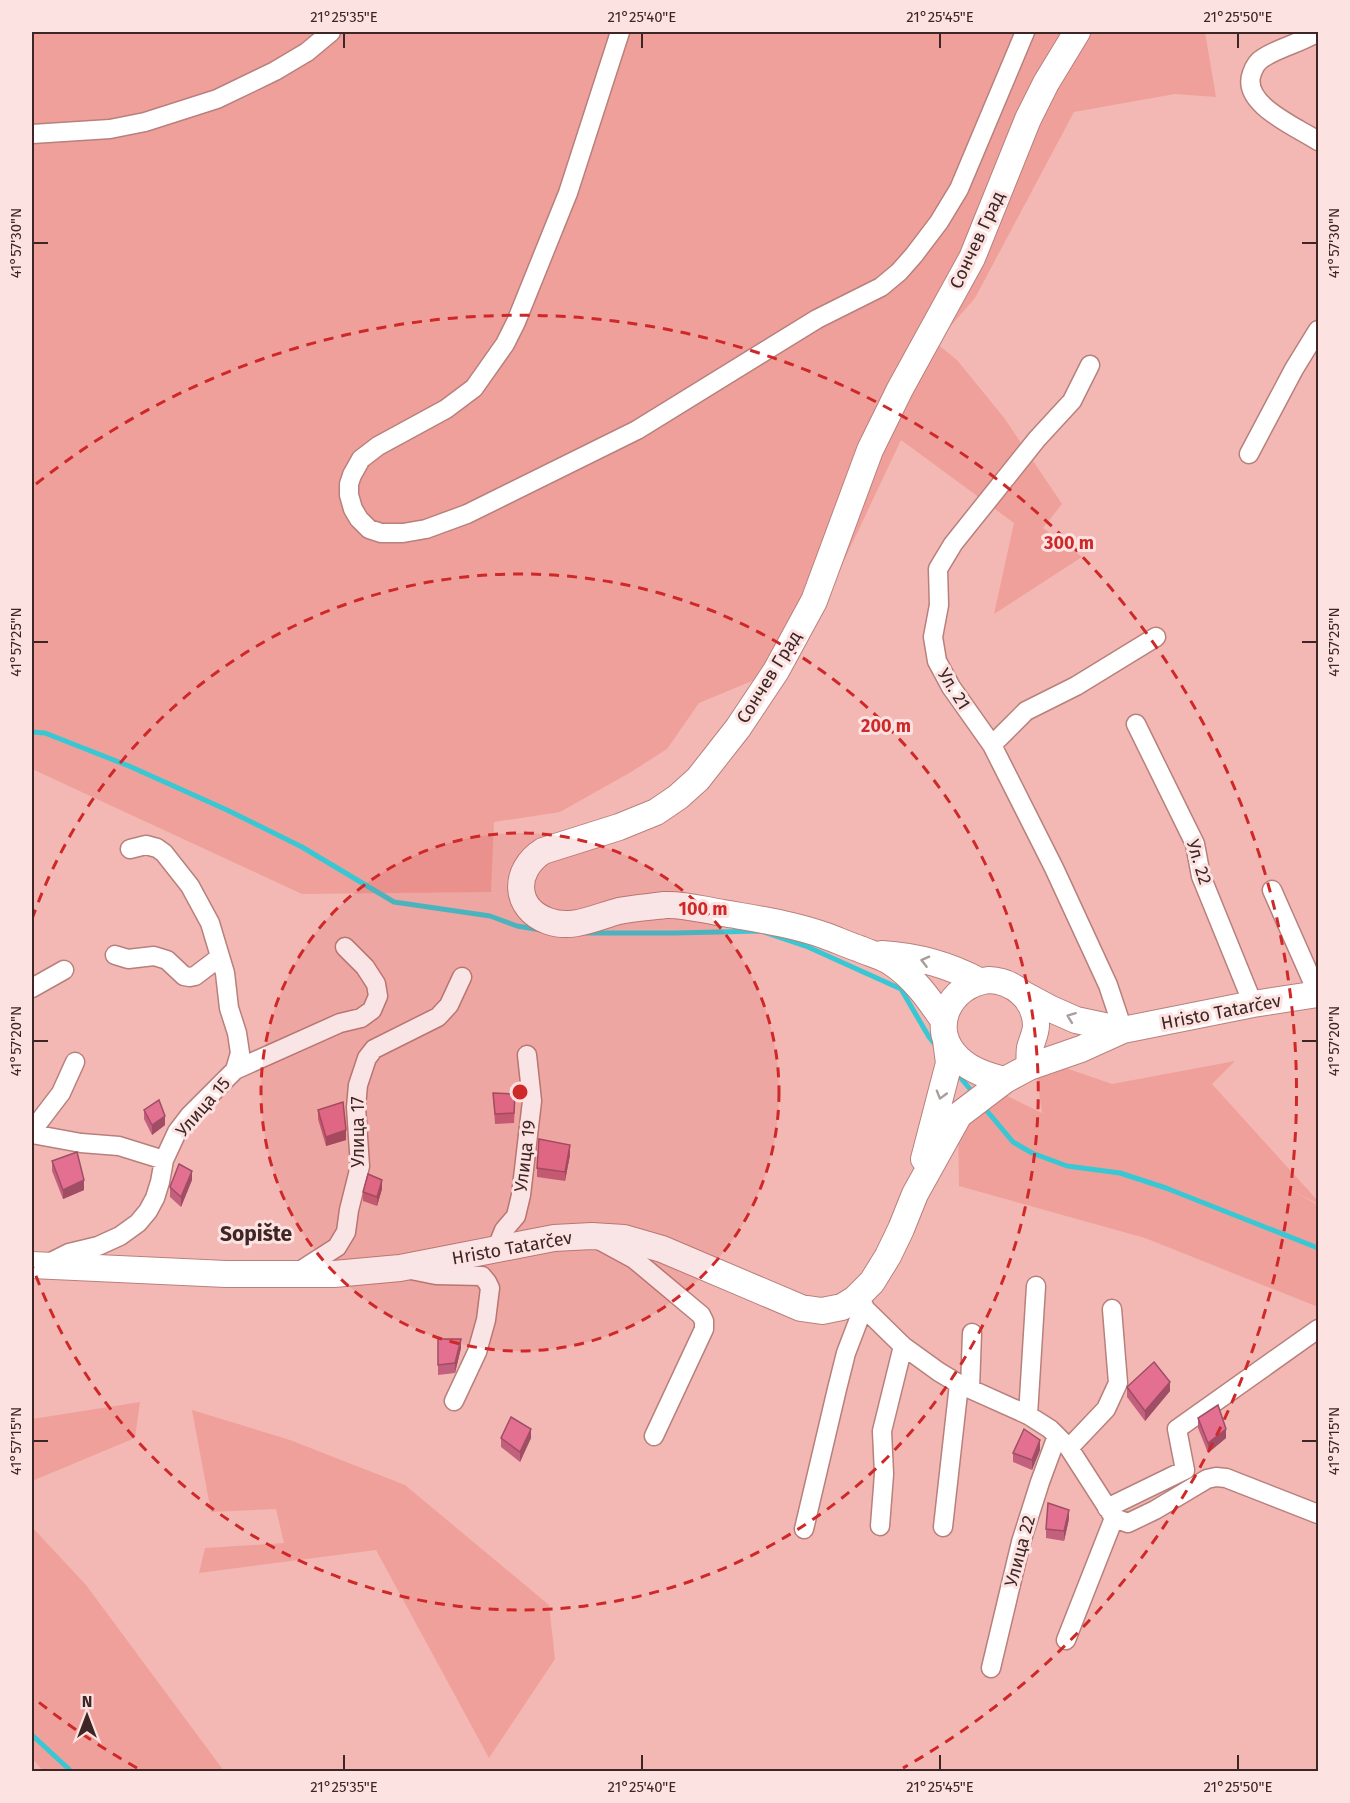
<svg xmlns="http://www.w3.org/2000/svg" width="1350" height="1803" viewBox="0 0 1350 1803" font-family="'Fira Sans',sans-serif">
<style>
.green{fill:#f0a09b}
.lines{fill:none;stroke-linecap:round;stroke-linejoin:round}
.stream{stroke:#39c7d3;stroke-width:5}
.street-casing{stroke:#b8807c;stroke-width:21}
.secondary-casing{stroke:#b8807c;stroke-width:28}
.street{stroke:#fff;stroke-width:18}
.secondary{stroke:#fff;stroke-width:26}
.wall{fill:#c3607d}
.shaded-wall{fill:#9f4e66}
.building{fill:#e37091;stroke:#9f4e66;stroke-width:1.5}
.oneway{stroke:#a89d9d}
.ticks{fill:none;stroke:#3d2625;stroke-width:2}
.ring{fill:none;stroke:#ce2828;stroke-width:3;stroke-dasharray:10 8}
.labels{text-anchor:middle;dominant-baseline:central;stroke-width:6;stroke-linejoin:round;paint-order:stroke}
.street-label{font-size:18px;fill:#3d2625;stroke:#fce3e1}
.quarter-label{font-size:21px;font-weight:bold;fill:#3d2625;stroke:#fce3e1}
.centre{fill:#ce2828;stroke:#fce3e1;stroke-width:3}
.ring-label{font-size:18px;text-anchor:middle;font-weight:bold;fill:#ce2828;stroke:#fce3e1;stroke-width:6;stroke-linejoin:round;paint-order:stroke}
.neatline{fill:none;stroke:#3d2625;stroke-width:2}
.ticks-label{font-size:15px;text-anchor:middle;fill:#3d2625}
</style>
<rect width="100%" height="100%" fill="#f3b8b3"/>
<path class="green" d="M32,32h1173l11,65 -41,-3 -101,18 -99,186 -39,45 21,17 48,59 57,85 -19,24 39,29 -88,57 20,-91 -113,-83 -76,161 -51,74 -22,6 -53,22 -32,46 -36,23 -71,40 -66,10 -3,70 -189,2 -270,-125z
M1034,1057l78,27 123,-23 -23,23 106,117v3l-27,-14 27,15v102l-173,-69 -186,-52 -1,-61 41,-33 43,21z
M140,1402l-5,36 -103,43v-62z
M192,1410l98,30 115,45 144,120 6,54 -66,99 -113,-208 -177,23 6,-25 79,-5 -8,-34 -65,3z
M32,1527l54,58 138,186h-181l-11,-13z"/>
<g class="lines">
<path class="stream" d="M32,732l13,1 84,33 98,44 75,37 92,55 96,14 27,10 24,4
M586,933h89l86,-2 47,16 93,42 28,48 9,11
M954,1070l21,25
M982,1105l31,37 19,11 35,13 53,7 46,15 152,60
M32,1735l40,37"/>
<defs>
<path id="street" d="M620,32l-52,161 -52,129 -11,22 -31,44 -28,21 -68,37 -17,13 -9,16 -3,9v11l4,14 6,10 10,10 12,4h22l23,-4 41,-15 170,-84 180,-111 64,-32 18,-15 15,-17 25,-33 20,-33 66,-157
M1318,32c-17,11 -38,15 -55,26 -5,3 -9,9 -11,15 -12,31 45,54 66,68
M32,134l78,-5 35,-7 72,-23 58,-28 32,-19 24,-20
M1090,365l-18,36 -35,38 -84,105 -15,25 1,36 -6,32 4,24 14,26 41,58 62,123 54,117 15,45
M1249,454l45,-85 24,-39
M1136,724l59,120 6,32 52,128
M992,745l34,-34 50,-25 80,-49
M130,849l16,-4 11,3 7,5 26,33 20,37 15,50 4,35 8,25 3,20 -5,17
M1272,890l46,104
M115,955l13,4 26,-3 13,4 17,16 6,1 5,-1 25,-19
M32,988l32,-18
M32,1131l29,-38 14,-31
M32,1134l49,9 38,3 45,14
M599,1240l35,19 67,56 3,6v8l-50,107
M496,1250l8,-20 12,-14 5,-21 11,-94 -5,-46
M45,1265l24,-12 29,-7 22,-10 18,-13 10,-12 7,-13 5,-16 4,-22 13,-28 13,-17 45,-45 105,-47 21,-5 11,-8 6,-14 -2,-12 -11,-17 -20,-20
M411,1270l25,5 46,1 5,6 3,6 -4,32 -9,32 -23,49
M295,1274l42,-27 9,-15 3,-22 11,-44 -4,-59 2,-22 9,-27 7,-9 64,-32 11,-12 13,-28
M855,1299l48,47 36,26 20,12 69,31 22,14 19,19 45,70 14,5 27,-13 52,-31 9,-2 10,1 92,36
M970,1389l2,-56
M1028,1415l8,-129
M1069,1448l37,-39 12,-26 -6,-74
M1107,1508l78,-38 -8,-41 141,-100
M880,1526l4,-52 -2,-43 21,-85
M943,1527l16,-143
M804,1529l33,-140 9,-36 18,-47
M1066,1640l48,-122
M991,1668l30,-126 19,-60 17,-46"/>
<path id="secondary" d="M882,954c34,2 67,11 97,27
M989,980c24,1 46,18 47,45 0,8 -4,15 -6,23 -1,6 0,13 -1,19l-24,13c-17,-4 -33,-9 -46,-21 -32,-29 -10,-75 30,-79z
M1023,994l28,15 25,11 47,10
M944,1021c-15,-22 -31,-45 -55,-60 -9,-5 -20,-8 -29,-12 -12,-4 -23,-9 -34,-13 -33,-12 -69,-17 -103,-23 -19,-3 -39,-9 -58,-8 -15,2 -31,3 -46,6 -23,6 -47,19 -71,10 -35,-13 -35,-51 -5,-70l76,-24 37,-15 22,-15 20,-18 40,-51 38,-57 38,-70 56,-151 30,-61 72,-131 56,-139 18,-36 31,-51
M1029,1067l52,-18 42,-19 130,-26 65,-10
M924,1159l25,-96 -3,-23
M32,1265l194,9h108l66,-6 154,-30 38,-2 32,2 38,11 139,59 21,3 20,-4 13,-8 17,-17 16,-26 13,-27 14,-35 44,-79 46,-35"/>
</defs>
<use href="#street" class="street-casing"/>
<use href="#secondary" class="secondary-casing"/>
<use href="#street" class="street"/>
<use href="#secondary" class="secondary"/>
</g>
<path class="wall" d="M493,1093l22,10 -1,20 -19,1z
M144,1110l21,15 -13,10 -8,-16z
M318,1110l28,30 -20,6 -8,-27z
M570,1155l-5,26 -28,-4v-9z
M52,1161l32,29 -21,9 -11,-28z
M192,1180l-11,27 -11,-10v-10z
M382,1189l-5,17 -14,-5v-9z
M438,1339l23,9 -6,25 -17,2z
M1127,1387l43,4 -25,30 -18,-24z
M1198,1418l28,20 -18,15 -10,-25z
M501,1438h30l-11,24 -19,-15z
M1040,1450l-8,20 -19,-8v-9z
M1069,1519l-5,22 -18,-3v-9z"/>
<path class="shaded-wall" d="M165,1116v9l-13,10v-10z
M346,1130v10l-20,6v-9z
M570,1145v10l-5,26v-9z
M192,1171v9l-11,27v-10z
M84,1180v10l-21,9v-9z
M382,1180v9l-5,17v-9z
M461,1339v9l-6,25v-10z
M1170,1382v9l-25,30v-10z
M531,1429v9l-11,24v-10z
M1226,1429v9l-18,15v-10z
M1040,1440v10l-8,20v-10z
M1069,1510v9l-5,22v-10z"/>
<path class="building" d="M493,1093l22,1 -1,19 -19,1z
M159,1100l6,16 -13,9 -8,-15z
M343,1102l3,28 -20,7 -8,-27z
M539,1139l31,6 -5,27 -28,-4z
M77,1152l7,28 -21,10 -11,-29z
M179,1164l13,7 -11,26 -11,-10z
M368,1174l14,6 -5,17 -14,-5z
M438,1339h23l-6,24 -17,2z
M1154,1362l16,20 -25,29 -18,-24z
M1218,1405l8,24 -18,14 -10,-25z
M511,1417l20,12 -11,23 -19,-14z
M1024,1429l16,11 -8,20 -19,-7z
M1048,1503l21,7 -5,21 -18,-2z"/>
<defs><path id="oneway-chevron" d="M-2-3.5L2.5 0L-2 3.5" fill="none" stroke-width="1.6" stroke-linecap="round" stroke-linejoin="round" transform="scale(1.5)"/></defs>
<g class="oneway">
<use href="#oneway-chevron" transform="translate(925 961) rotate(-166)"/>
<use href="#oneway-chevron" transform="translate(1071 1017) rotate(-159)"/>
<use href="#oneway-chevron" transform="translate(941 1095) rotate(106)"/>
</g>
<path class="ticks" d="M344,33v15M642,33v15M940,33v15M1238,33v15M33,243h15M1302,243h15M33,642h15M1302,642h15M33,1041h15M1302,1041h15M33,1441h15M1302,1441h15M344,1755v15M642,1755v15M940,1755v15M1238,1755v15"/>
<circle cx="520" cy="1092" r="259" fill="#ce2828" fill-opacity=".12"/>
<g class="ring">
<circle cx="520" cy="1092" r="259"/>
<path d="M32 919A518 518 0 1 1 32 1265"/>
<path d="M137 1768A777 777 0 0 1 36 1700M36 484A777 777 0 1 1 903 1768"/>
</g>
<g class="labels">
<g class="street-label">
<text transform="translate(977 240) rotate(-65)">Сончев Град</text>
<text transform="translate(769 677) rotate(-58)">Сончев Град</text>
<text transform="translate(954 689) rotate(58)">Ул. 21</text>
<text transform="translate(1199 862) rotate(73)">Ул. 22</text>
<text transform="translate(1221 1012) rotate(-11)">Hristo Tatarčev</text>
<text transform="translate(203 1107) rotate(-49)">Улица 15</text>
<text transform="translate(358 1132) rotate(-90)">Улица 17</text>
<text transform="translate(525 1156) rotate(-83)">Улица 19</text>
<text transform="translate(512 1248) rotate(-10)">Hristo Tatarčev</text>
<text transform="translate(1020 1551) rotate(-75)">Улица 22</text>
</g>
<g class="quarter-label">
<text x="256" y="1234">Sopište</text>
</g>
</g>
<circle cx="520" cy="1092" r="9" class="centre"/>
<g class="ring-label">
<text x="1069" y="549">300 m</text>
<text x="886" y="732">200 m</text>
<text x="703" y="915">100 m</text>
</g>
<rect width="1350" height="1803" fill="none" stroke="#fce3e1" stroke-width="66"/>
<g transform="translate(87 1716)" stroke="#fce3e1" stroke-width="4.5" paint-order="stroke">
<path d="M0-4.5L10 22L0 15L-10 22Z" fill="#3d2625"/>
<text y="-9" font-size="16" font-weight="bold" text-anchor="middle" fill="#3d2625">N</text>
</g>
<rect x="33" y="33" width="1284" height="1737" class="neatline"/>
<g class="ticks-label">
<text x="344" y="22">21°25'35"E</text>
<text x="642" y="22">21°25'40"E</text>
<text x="940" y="22">21°25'45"E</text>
<text x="1238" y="22">21°25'50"E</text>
<text transform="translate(16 243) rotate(-90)" y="5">41°57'30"N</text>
<text transform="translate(1334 243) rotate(-90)" y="5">41°57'30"N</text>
<text transform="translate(16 642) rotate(-90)" y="5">41°57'25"N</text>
<text transform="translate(1334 642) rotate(-90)" y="5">41°57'25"N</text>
<text transform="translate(16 1041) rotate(-90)" y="5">41°57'20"N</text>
<text transform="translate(1334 1041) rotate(-90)" y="5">41°57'20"N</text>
<text transform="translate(16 1441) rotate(-90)" y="5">41°57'15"N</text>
<text transform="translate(1334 1441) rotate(-90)" y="5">41°57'15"N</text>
<text x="344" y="1792">21°25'35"E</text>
<text x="642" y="1792">21°25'40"E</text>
<text x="940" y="1792">21°25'45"E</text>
<text x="1238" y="1792">21°25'50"E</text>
</g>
</svg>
